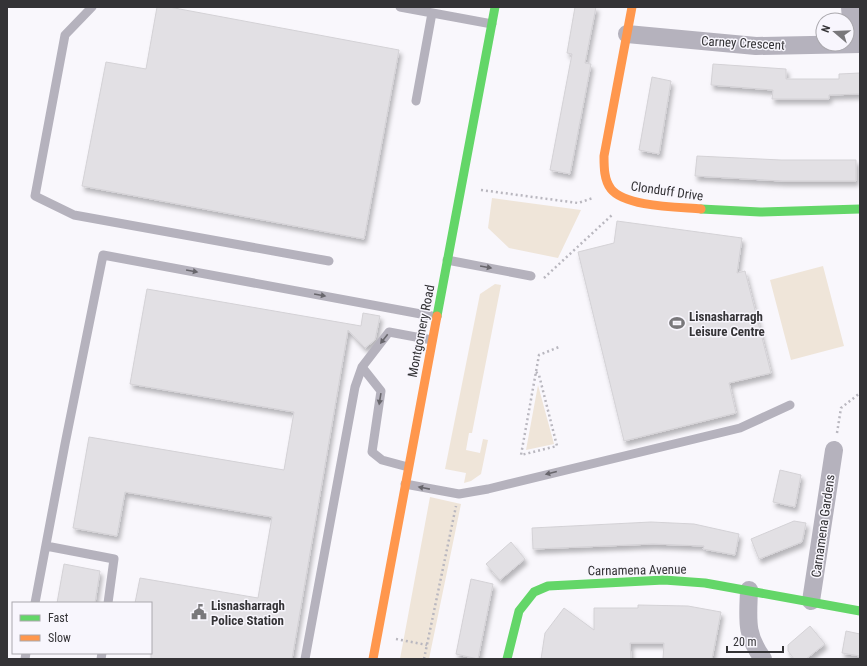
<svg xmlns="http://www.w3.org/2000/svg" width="867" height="666" viewBox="0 0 867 666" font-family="'Roboto Condensed',sans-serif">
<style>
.green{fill:#efe5d9}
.building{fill:#e2e0e4;stroke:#d4d2d6;filter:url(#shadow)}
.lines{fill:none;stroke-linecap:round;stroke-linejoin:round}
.path{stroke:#b9b7bf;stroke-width:2.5;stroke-dasharray:2 3;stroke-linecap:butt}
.lane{stroke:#b5b2bd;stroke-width:9}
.street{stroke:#b5b2bd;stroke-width:18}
.fast{stroke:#63d668;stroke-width:9}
.slow{stroke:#ff974d;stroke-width:9}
.oneway{fill:#68666c}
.labels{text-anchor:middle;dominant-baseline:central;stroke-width:3;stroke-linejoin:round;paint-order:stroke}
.street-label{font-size:13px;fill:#343336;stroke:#f8f6fd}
.poi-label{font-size:13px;font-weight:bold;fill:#343336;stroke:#f8f6fd;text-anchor:start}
</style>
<defs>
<filter id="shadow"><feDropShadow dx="2.5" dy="4.5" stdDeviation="2" flood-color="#0004"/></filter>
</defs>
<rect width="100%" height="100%" fill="#f9f7fc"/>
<path class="green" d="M492,198l89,12 -23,48 -49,-10 -21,-20z
M823,266l21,80 -53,14 -21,-80z
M495,284l6,1 -29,148h-3l-3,17 14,3 3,-14 5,1 -7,34 -10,7 -7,2 2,-10 -21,-4 35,-175z
M538,385l16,59 -28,6z
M430,497l31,7 -32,155h-29z"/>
<path class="building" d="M157,7h12l230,43 -35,189 -282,-53 24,-124 40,7z
M575,7h21l-11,56 6,1 -21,110 -20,-4 22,-116 -5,-1z
M713,64l73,5v10h53v-5l21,-1v21l-31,1v4h-57l1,-9 -62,-5z
M652,77l19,4 -12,73 -20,-4z
M697,156l84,4h75v21h-74l-87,-5z
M617,221l125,17 -5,35 8,-2 26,102 -42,10 7,30 -112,28 -46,-189 36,-9z
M147,289l214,37 2,-13 17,3 -5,24 -10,8 -17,-18 -56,329h-141v-56h-16l5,-25 118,20 14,-81 -147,-25 -8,44 -44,-8 16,-91 195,33 10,-58 -164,-28z
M780,470l21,5 -6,32 -22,-5z
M794,521l12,2 -4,19 -43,17 -8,-20z
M651,522l43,2 45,10 -4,21 -32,-6 1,-3 -51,-2 -120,5 -1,-21z
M511,542l14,17 -25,21 -14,-16z
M64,564l36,7 -5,32h-38z
M471,579l22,5 -15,75 -22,-5z
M638,605l50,1 33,6 -9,47h-49l1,-16h-34l1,16h-90l4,-26 19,-25 30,22v-22h44z
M810,626l15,18 -19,15h-12l-6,-8v-6z
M846,631l14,3v22l-18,-3z"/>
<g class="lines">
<path class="path" d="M481,190l97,13 15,-5
M544,278l68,-63
M536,372l3,3 18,71 -36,9 18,-100 20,-8
M837,433l4,-25 19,-15
M396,639l31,6
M424,659l32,-153"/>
<path class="lane" d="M92,7l-27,28 -30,161 39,19 255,46
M400,7l92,17
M416,101l16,-88
M447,260l84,16
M362,367l19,24 -9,61 10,8 26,7
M405,484l54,10 29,-5 252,-61 50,-23
M46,546l68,13 -6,44
M35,603l30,-159 38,-189 334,62
M25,659l1,-6
M101,659l1,-6
M305,659l50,-272 7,-20 27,-35 43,8"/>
<path class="street" d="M850,7l3,37
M627,34l129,12 104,-2
M749,590c-1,30 -4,44 14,69
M811,601l23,-151"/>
<path class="fast" d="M701,209l59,3 100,-3
M437,316l58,-309
M507,659l12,-48 15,-19 14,-6 116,-6 41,3 155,28"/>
<path class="slow" d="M632,7l-28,149c0,11 0,24 7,33 14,18 68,18 90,20
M373,659l64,-343"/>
</g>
<defs><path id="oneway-solid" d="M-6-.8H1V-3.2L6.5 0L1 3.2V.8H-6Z"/></defs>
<g class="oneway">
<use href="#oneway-solid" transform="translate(486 267) rotate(10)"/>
<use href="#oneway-solid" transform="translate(192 271) rotate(10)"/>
<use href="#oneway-solid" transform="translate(320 295) rotate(10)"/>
<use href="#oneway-solid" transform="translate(384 339) rotate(128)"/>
<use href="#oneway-solid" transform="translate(380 399) rotate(99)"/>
<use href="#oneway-solid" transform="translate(551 473) rotate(166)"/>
<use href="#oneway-solid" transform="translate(424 488) rotate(-169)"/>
</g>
<defs>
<symbol id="stadium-bare" viewBox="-9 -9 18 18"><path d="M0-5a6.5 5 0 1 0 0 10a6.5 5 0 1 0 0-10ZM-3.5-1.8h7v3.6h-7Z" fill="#79787b" stroke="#f8f6fd" stroke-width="2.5" paint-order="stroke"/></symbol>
<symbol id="civic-bare" viewBox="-9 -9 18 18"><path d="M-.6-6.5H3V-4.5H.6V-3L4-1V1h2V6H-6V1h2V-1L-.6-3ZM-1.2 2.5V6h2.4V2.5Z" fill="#79787b" stroke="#f8f6fd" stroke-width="2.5" paint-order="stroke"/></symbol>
</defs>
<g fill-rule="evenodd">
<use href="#stadium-bare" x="666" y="312" width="22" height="22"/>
<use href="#civic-bare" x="188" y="601" width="22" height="22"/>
</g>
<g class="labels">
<g class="street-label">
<text transform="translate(743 43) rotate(3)">Carney Crescent</text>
<text transform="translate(667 191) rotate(8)">Clonduff Drive</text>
<text transform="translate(421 331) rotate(-79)">Montgomery Road</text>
<text transform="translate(823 526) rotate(-82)">Carnamena Gardens</text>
<text transform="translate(637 570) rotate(-1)">Carnamena Avenue</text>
</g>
<g class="poi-label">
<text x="689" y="316">Lisnasharragh<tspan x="689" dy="15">Leisure Centre</tspan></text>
<text x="211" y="605">Lisnasharragh<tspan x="211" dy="15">Police Station</tspan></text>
</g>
</g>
<rect width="867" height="666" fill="none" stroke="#343336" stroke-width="16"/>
<rect x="12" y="602" width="140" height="52" fill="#f8f6fd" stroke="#aaa8ad"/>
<rect x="20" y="615" width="20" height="6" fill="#63d668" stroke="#aaa8ad"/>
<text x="48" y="622" font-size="12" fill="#343336">Fast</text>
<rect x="20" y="635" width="20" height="6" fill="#ff974d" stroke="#aaa8ad"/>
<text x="48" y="642" font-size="12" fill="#343336">Slow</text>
<g transform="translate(835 32) rotate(289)"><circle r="19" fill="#f8f6fd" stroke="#aaa8ad"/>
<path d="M0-3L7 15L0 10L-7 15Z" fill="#79787b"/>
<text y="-6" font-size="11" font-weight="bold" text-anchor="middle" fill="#343336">N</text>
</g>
<path d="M727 646v6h56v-6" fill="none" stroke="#343336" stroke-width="2"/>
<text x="733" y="646" font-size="12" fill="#343336" stroke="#f8f6fd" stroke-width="3" paint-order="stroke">20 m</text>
</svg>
